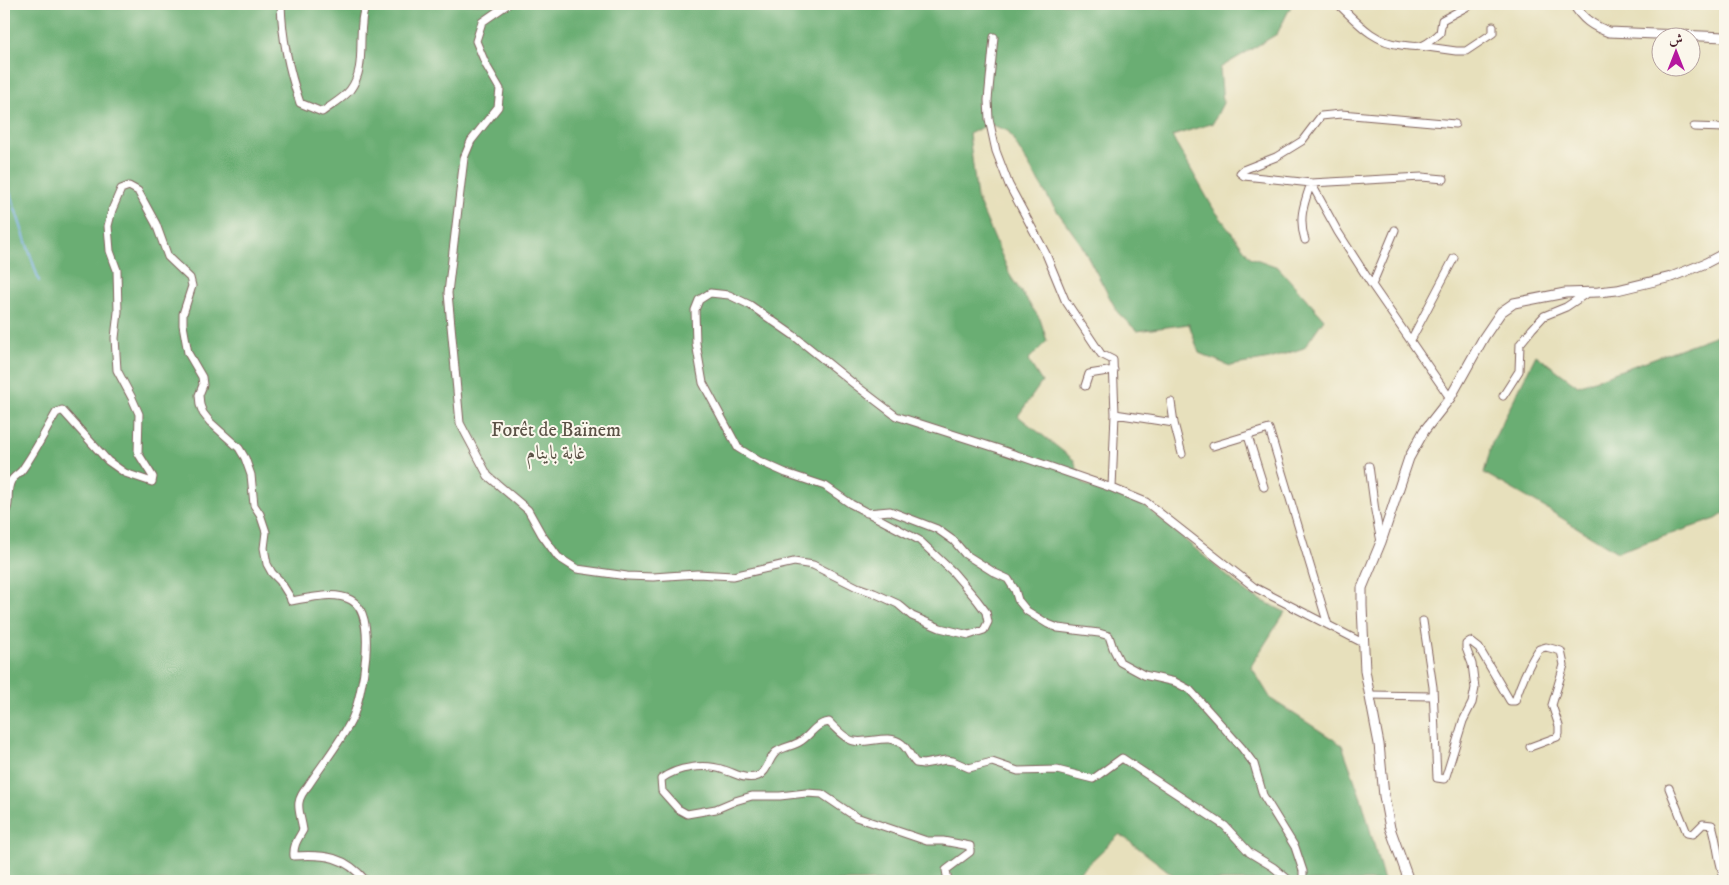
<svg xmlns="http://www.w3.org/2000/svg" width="1729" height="885" viewBox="0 0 1729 885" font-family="'IM FELL DW Pica',Amiri,serif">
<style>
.forest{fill:#6bae73;stroke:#5a664f}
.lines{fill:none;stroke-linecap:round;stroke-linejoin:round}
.stream{stroke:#7eb1eb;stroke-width:2}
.minor-casing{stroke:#81635e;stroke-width:9}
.tertiary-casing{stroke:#81635e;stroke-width:11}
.minor{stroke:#fff;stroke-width:7}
.tertiary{stroke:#fff;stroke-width:9}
.labels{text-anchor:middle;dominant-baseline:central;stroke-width:4;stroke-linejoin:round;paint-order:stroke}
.park-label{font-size:20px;fill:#5b5246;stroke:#fbf7ec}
</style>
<rect width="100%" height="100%" fill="#fbf7ec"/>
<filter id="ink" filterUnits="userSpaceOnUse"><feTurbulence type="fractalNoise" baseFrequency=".02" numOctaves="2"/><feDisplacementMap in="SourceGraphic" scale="10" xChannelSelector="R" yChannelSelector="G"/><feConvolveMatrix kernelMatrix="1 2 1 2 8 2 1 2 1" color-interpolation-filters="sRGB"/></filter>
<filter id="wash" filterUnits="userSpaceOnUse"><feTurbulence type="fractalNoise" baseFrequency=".0096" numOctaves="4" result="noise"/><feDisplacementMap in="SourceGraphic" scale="20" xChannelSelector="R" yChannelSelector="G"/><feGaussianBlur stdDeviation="1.12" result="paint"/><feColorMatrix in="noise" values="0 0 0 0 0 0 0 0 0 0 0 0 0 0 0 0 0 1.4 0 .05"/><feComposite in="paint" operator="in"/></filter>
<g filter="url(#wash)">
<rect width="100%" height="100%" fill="#e7e0bc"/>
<path class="forest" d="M4,4h1134l3,2 18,2 133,-4 -15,30 -57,34 3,35 -10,20 -41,13 41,72 37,49 28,10 46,52 -20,29 -34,11 -40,7 -31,-13 -10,-29 -52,7 -19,-18 -37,-69 -29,-40 -44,-73 -19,-7 -20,10 8,64 34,79 29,42 7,22 -19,19 14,22 -24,34 56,44 9,24 60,20 104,89 38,19 -34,54 20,33 71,46 21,59 21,77h-206l-6,-7 -52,-40 -50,47h-1066z
M1725,332v181l-9,6 -99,33 -75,-46 -58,-33 8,-30 44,-88 42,31z"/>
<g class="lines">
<path class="stream" d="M4,184l5,6 30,91"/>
</g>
</g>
<g filter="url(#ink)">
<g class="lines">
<defs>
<path id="minor" d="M281,4c1,34 8,67 19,99l22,9c9,-7 21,-13 28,-22 15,-20 9,-43 12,-67 0,-6 2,-13 4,-19
M508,4l-26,18 -6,19 10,24 14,24 -2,18 -27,34 -7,17 -16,135 12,130 28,53 40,34 14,25 16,22 19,12 50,7 26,1 44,-3 36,2 61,-14 19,3 44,22 17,6 24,11 14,12 28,12 29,7 15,-5 4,-8 -2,-10 -9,-12 -24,-28 -34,-32 -68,-36 -26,-18 -39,-13 -27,-12 -21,-13 -35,-65 -7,-40 -1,-33 4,-10 11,-7 19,2 21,10 43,30 61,49 42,32 103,33 113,39
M1338,4c20,19 35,38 63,41 6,1 14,2 20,1 7,-2 13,-8 19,-13l2,-13 30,-16
M994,37l-6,63 1,19 7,32 13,34 37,69 19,46 36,54 12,6 2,54 -3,74 34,14 108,85 109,56
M1420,46l36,5h10l27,-18v-7
M1694,127l31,1
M1444,179l-22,-2 -111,6 -67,-7 -4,-3 3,-3 33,-13 26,-16 19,-25 20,-2 114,10
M1311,183l27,49 34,53 78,113
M1305,240c-7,-22 -1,-36 6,-57
M1372,285l23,-55
M1411,340l43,-82
M1085,386l4,-12 25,-4
M1503,396l16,-25 1,-27 12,-15 12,-13 22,-9 21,-14
M1171,402l3,21 8,31
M1115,414l59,9
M1248,436l16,51
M1213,446l56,-17 59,196
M1369,466l6,45 6,31
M867,513l23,-2 47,18 17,12 11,13 30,19 13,6 7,11 3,10 9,11 21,13 10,4 41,5 10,3 4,12 7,14 24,13 31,7 15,8 52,58 12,16 9,31 32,52 8,24v10
M4,514c8,-9 1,-22 7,-33 2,-4 8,-7 11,-11 13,-18 23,-38 34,-57l6,-3 46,51 17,12 27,9 1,-5 -15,-24 1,-39 -7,-16 -15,-28 -2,-32 3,-26 -1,-42 -7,-19 -2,-25 4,-16 9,-21 8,-3 9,5 18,33 12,33 22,21 2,8 -9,28v11l5,28 14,24 1,8 -4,10 1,10 3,8 7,9 29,26 6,10 6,17 3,30 6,9 6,18 -2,16 3,16 5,9 8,8 10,16 1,4c18,-3 43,-10 60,-1 28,15 11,96 1,119 -10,21 -31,47 -44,67 -15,17 -8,24 -5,44 -5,9 -10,15 -9,26 31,-2 51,0 72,25
M1423,621l10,66 4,91 7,1 2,-3 17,-55 9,-18 3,-15 -3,-24 -6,-16v-4l4,-3 9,7 31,53h5c6,-19 13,-36 24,-52l7,-2 15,4 3,14 -12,40 7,21v8l-2,3 -27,10
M1370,695l62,1
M1669,788l18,45 6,1 10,-10 9,1c6,18 5,35 13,54
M948,881l-2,-11 24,-18v-6l-27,-5h-16l-71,-24 -34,-23 -16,-1 -26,3h-28l-17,5 -19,8 -29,5 -9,-5 -16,-18 -1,-12c16,-12 44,-16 63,-9 11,3 22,11 34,6 10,-4 10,-17 18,-24 7,-5 18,-6 25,-11 11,-7 13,-17 28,-19 6,6 17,18 25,19 15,3 35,-8 48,3 6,5 9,14 14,19l7,1 23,-4 7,1 16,7 23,-6 26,9 39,-1 36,9 29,-21 103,68 25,27 23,14 17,14"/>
<path id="tertiary" d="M1574,4c8,15 19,22 35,28l116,5
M1409,881l-19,-53 -6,-32 -5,-52 -14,-73 -3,-65v-18l19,-46 28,-84 15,-27 26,-33 34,-61 17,-25 13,-9 51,-10 33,-1 19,-2 54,-13 35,-14 19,-10"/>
</defs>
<use href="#minor" class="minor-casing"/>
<use href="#tertiary" class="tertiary-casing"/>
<use href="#minor" class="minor"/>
<use href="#tertiary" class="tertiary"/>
</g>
</g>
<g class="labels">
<g class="park-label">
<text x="556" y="430">Forêt de Baïnem<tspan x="556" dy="23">غابة باينام</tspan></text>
</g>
</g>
<rect width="1729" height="885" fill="none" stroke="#fbf7ec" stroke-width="20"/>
<g transform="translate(1676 52)"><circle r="24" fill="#fbf7ec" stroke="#b4a19f"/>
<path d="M0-4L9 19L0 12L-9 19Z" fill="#b5179e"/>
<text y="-8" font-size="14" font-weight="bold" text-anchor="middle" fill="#4a1f2b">ش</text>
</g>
</svg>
